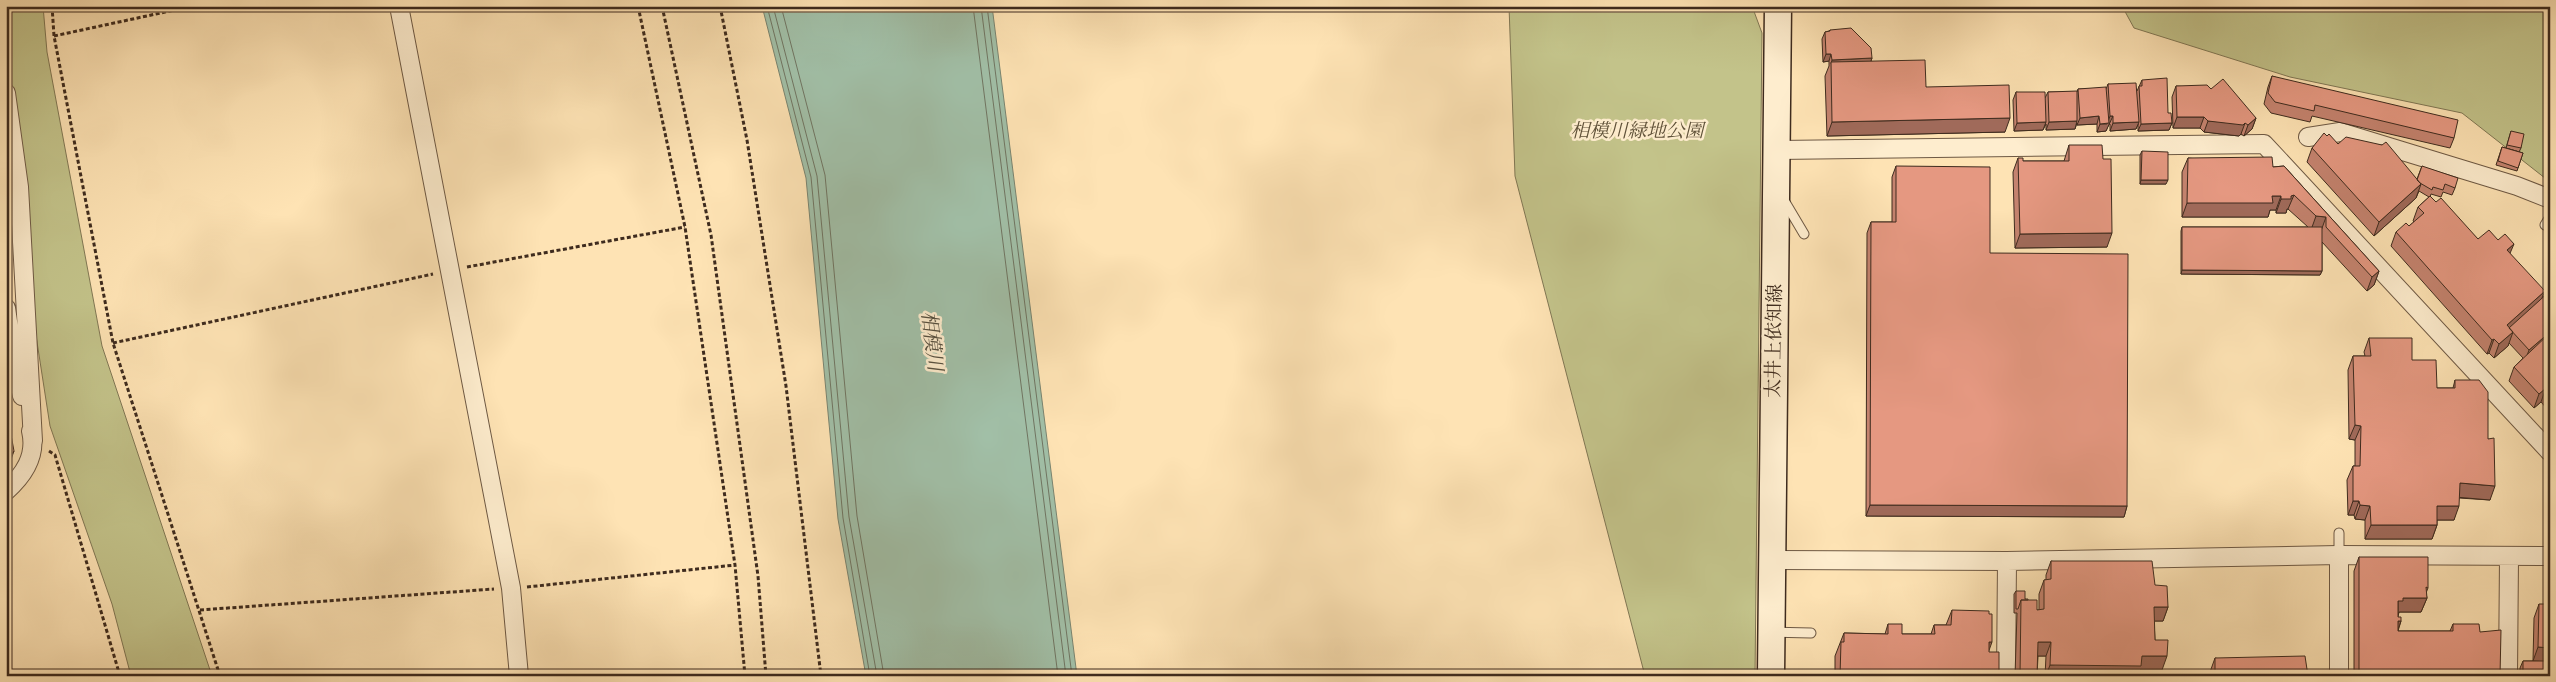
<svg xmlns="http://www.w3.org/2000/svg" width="2556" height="682" viewBox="0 0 2556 682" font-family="Alegreya,'Noto Serif JP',serif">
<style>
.green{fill:#c3c38a;stroke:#807754}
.water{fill:#a1bfa7;stroke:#798470}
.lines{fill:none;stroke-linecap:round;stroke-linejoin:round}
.shore{stroke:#707562;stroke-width:1}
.lane-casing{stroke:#6e5944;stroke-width:11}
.street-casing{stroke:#6e5944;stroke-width:20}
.secondary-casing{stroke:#3e2b1e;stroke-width:29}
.path{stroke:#3e2b1e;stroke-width:3;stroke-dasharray:4 2.5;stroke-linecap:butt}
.lane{stroke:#feedce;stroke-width:9}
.street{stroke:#feedce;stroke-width:18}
.secondary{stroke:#feedce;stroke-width:26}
.wall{fill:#c5836f;stroke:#3e2b1e}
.shaded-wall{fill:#a06a5a;stroke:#3e2b1e}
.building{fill:#e59881;stroke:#3e2b1e}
.labels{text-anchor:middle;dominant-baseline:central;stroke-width:5;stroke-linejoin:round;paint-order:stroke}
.park-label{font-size:19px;font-style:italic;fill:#5f5139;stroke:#feedce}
.street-label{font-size:19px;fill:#3e2b1e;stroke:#feedce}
.water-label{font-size:20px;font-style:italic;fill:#575040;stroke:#feedce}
</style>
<rect width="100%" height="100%" fill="#fee3b4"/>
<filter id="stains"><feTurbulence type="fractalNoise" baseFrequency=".004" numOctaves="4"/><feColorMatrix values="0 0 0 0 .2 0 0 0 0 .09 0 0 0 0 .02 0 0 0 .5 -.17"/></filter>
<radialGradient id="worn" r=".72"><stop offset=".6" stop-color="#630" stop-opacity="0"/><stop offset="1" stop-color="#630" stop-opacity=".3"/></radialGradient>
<path class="green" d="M6,6h37l4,46 55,294 110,330h-81l-19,-72 -62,-178 -15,-97 -29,-134z
M1509,6h243l10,27 -7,643h-110l-130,-500z
M2122,6h428v176l-88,-69 -172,-36 -156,-49z"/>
<path class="water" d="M762,6h230l85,670h-211l-28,-157 -32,-341z"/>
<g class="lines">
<path class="shore" d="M767,6l44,171 32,341 27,158
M773,6l44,170 32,341 28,159
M781,6l44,169 32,341 27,160
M973,6l85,670
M981,6l85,670
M987,6l85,670"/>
<defs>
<path id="lane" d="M1781,200l4,2 19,32
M2545,225l5,-8
M2339,555v-22
M1773,632l38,1"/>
<path id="street" d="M399,6l112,582 8,88
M6,93l13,94 14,254
M2308,137l32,-5 177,54 33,13
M1776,150l488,-6 286,308
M6,308l8,54 8,34
M6,491c18,-16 31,-35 25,-60
M1772,560l235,1 332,-6 211,1
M2006,676l1,-115
M2339,676v-121
M2508,676l1,-119"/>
<path id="secondary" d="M1771,676l7,-670"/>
</defs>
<use href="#lane" class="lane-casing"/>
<use href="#street" class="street-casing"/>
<use href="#secondary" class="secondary-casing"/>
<path class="path" d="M52,6l2,30 59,307 107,333
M638,6l47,221 50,338 10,111
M662,6l49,229 47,341 8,100
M720,6l27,134 39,246 35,290
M54,36l139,-30
M467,267l218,-40
M113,343l320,-69
M49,451l6,4 65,221
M527,587l208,-22
M200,610l294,-21"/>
<use href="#lane" class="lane"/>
<use href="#street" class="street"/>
<use href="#secondary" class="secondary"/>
</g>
<path class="wall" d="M1830,30l42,28 -1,3 55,26 79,45 -178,4 -2,-60 4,-10v-5l-6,1 -1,-23 3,-7 4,-1z
M2272,76l182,62 -4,10 -138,-32 -2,6 -39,-9 -7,-9 4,-17z
M2142,80l26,33 4,10 -3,7 -31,1v-7l-2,5 -26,2v-7h-1l-3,7 -9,1v-8l-20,1v-2l-2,6 -29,1v-6l-3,6 -29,1 -1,-31 3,-8 29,6 3,-6h29l1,-3h28l2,-5 29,7z
M2176,86l35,3 45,29 -4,11 -8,7 -3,-2 -2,2 -35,-4 -4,-4h-27l-1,-31z
M2511,131l10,17 -2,4 -13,-4z
M2327,136l11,8 44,1 35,34 5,-13 33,22 -3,7 -9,-3 -2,5 -10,-3 -1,3 48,42 32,15 32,44 8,-7v121l-9,-10 -7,6 -25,-27 5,-14 9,-9 -14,-15 -1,3 -14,12 -5,-5 -2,1 -96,-108 5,-14 13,-6 5,-4 -1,-1 5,-14 11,-10 -10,-6 -3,7 -42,38 -67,-74 5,-14z
M2069,145l38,102 -92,1 -2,-76 5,-14 5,3h41z
M2502,147l21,6 -6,18 -21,-6z
M2142,151l24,33h-26v-29z
M2188,158l85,9 11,-1 95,105 -5,14 -7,6 -45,-49v29l-2,4 -139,-1v-43l1,-4h126l-20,-18h-1l-1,4h-10v-3h-6l-2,7h-86v-45z
M1896,166l94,87 137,253 -3,11 -258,-1 1,-283 4,-11h21v-45z
M2369,338l43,22 25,28h16l2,-8 33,59 2,61 -31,-2 -5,22h-17v5l-5,14h-67v-19l-10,-1 -1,-4h-6l-1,-35 6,-14h2v-26l-6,-1 -1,-69 5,-14h12l-1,-4z
M2359,557l69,31 -2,5 1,5 -6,14h-22l-1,5 3,4 -3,10h52l3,-7 27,8 20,44h-146v-105z
M2051,561l104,24 13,22 -5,14h-9l1,19 7,30h-22l-2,6h-93l1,-20h-8l-1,20h-22l2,-63h-3v-19l2,-3 9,8 3,1 9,10h2v-16l5,-14h2v-5z
M2539,604l11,72h-30v-8l3,-7h10l1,-43z
M1952,610l37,42 9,24h-163v-20l9,-23 41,1 3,-10 14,10h29l3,-9h12z
M2215,658l93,18h-98v-4z"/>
<path class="shaded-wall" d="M1826,54h5l-2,7 -6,1z
M1872,58l-3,8 -38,-2 1,-4z
M2099,116l-2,8 -20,1 3,-7z
M2110,116h3l-7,15 -9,1 3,-8h7z
M2177,117h27l-4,11h-27z
M2010,118l-5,14 -178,4 5,-14z
M2256,118l-4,11 -8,7 4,-11z
M2077,121l-2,8 -29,1 3,-8z
M2208,121l37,2 -4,11 -2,2 -35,-4z
M2046,122l-3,8 -29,1 3,-8z
M2139,122l-3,7 -26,2 3,-8z
M2172,123l-3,7 -31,1 3,-7z
M2141,180h27l-2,4h-26z
M2421,184l-5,14 -42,38 5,-14z
M2294,195l-6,14h-1l-1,4h-10l5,-14z
M2272,196h9l-5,14h-6l-2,7h-86l5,-14z
M2316,216l10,1 -5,14 -10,-1z
M2112,233l-5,14 -92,1 5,-14z
M2514,244l-6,14 -1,-8z
M2182,270l140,1 -2,4 -139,-1z
M2379,271l-5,14 -7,6 5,-14z
M2545,291l-6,14 -27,26 -5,-6z
M2513,332l-5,14 -14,12 5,-14z
M2550,332v7l-25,22 4,-11z
M2494,339l-5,14 -2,1 5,-14z
M2546,388l-5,14 -7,6 5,-14z
M2355,425l6,1 -6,14 -6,-1z
M14,451l-5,14 -3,4v-7z
M2460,483l35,3 -5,14 -35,-3z
M2353,501h6l-5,14h-6z
M1870,505l257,1 -3,11 -258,-1z
M2360,505l10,1 -5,14 -10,-1z
M2437,506h22l-5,14h-22z
M2371,525h66l-5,14h-67z
M2403,598h24l-6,14h-22l-1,3v-14z
M2154,607h14l-5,14h-14z
M2398,621h3l-5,14z
M1989,642h3l-5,14z
M2038,642h13l-5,14h-13z
M2538,647l12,1v14l-17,-1z
M2142,656h25l-5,14h-22l-2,6h-92l4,-11z
M1999,674l-1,2h-122v-1z"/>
<path class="building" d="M1851,28l20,20 1,10 -40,2 -1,-6h-5l-1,-22 5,-1v-1z
M1925,60l1,27 83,-2 1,33 -178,4 -1,-60z
M2272,76l186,44 -4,18 -139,-33 -1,6 -39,-9 -7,-9z
M2167,78l1,35h3l1,10 -31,1 -2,-38h3v-6z
M2223,79l33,39 -8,7 -3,-2 -2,2 -35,-4 -4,-4h-27l-1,-31 31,-1 4,4z
M2136,83l3,39 -26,1v-7h-3l-2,-32z
M2106,87l3,36 -9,1 -1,-8 -19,2 -2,-29z
M2077,91v30l-28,1 -1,-30z
M2016,92h29l1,30 -29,1z
M2511,131l13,3 -3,14 -14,-3z
M2324,133l3,3 2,-2 9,10 8,-7 36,8 4,-3 35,42 -42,38 -67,-74z
M2069,145h33l1,14h8l1,74 -92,1 -2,-76h5v3h46z
M2502,147l21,6 -5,15 -20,-7z
M2142,151l26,1v28h-27z
M2272,157l1,10 11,-1 95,105 -7,6 -46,-50v-10l-10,-1 -22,-21 -3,1v3h-10v-3h-9l1,7h-86l1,-45z
M1896,166l94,1v86l138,1 -1,252 -257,-1 1,-283h25z
M2422,166l36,12 -3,10 -10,-4 -2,6 -10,-3 -1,3 -12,-7 -3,-3z
M2430,196l6,6 5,-4 37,41 11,-9 9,10 7,-6 9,10 -7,6 38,41 -38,34 6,7 -14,12 -5,-5 -2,1 -96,-108 10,-9 3,3 15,-13 -6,-6z
M2182,227h140v44l-140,-1z
M2550,291v41l-21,18 -20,-22z
M2550,333v59l-4,-4 -7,6 -25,-27z
M2369,338h43v22h24l1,28h18v-8h24l9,12v47l6,-1 1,48 -35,-3 -1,23h-22v19h-66l-1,-19 -10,-1 -1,-4h-6v-35h7l1,-40 -6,-1 -2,-69h18z
M6,424h3l5,27 -8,11z
M2359,557h69v31l-2,-1 1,11h-24v3h-5v16h3v4h-3v10h55v-7h26l1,8 21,-2 -1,46h-141z
M2051,561h101l3,24 12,1 1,21h-14l1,33h13l-1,16h-25l-1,10 -91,-1 1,-23h-13l-1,34h-17l1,-76h16v10l7,-1v-29l7,-1z
M2016,591h9v8h3v1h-7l-3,9h-2z
M2539,604h11v44l-12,-1z
M1952,610l37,1v3h3v28h-3v10h10v22l-159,2 1,-34h3v-9l44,1v-10h14v10h33l-1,-9h17z
M2305,656l3,20h-93v-18z
M2523,661h27v15h-27z"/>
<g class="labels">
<g class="park-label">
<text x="1637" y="131">相模川緑地公園</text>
</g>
<g class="street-label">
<text transform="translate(1774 341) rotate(-89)">太井上依知線</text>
</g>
<g class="water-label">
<text transform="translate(932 341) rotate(83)">相模川</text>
</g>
</g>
<rect width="2556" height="682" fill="none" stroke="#fee3b4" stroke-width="25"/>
<rect x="8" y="8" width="2541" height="667" fill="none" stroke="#3e2b1e" stroke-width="2.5"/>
<rect x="12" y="12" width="2531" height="657" fill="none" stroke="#3e2b1e"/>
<rect width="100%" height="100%" filter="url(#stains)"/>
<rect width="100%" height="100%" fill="url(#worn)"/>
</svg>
